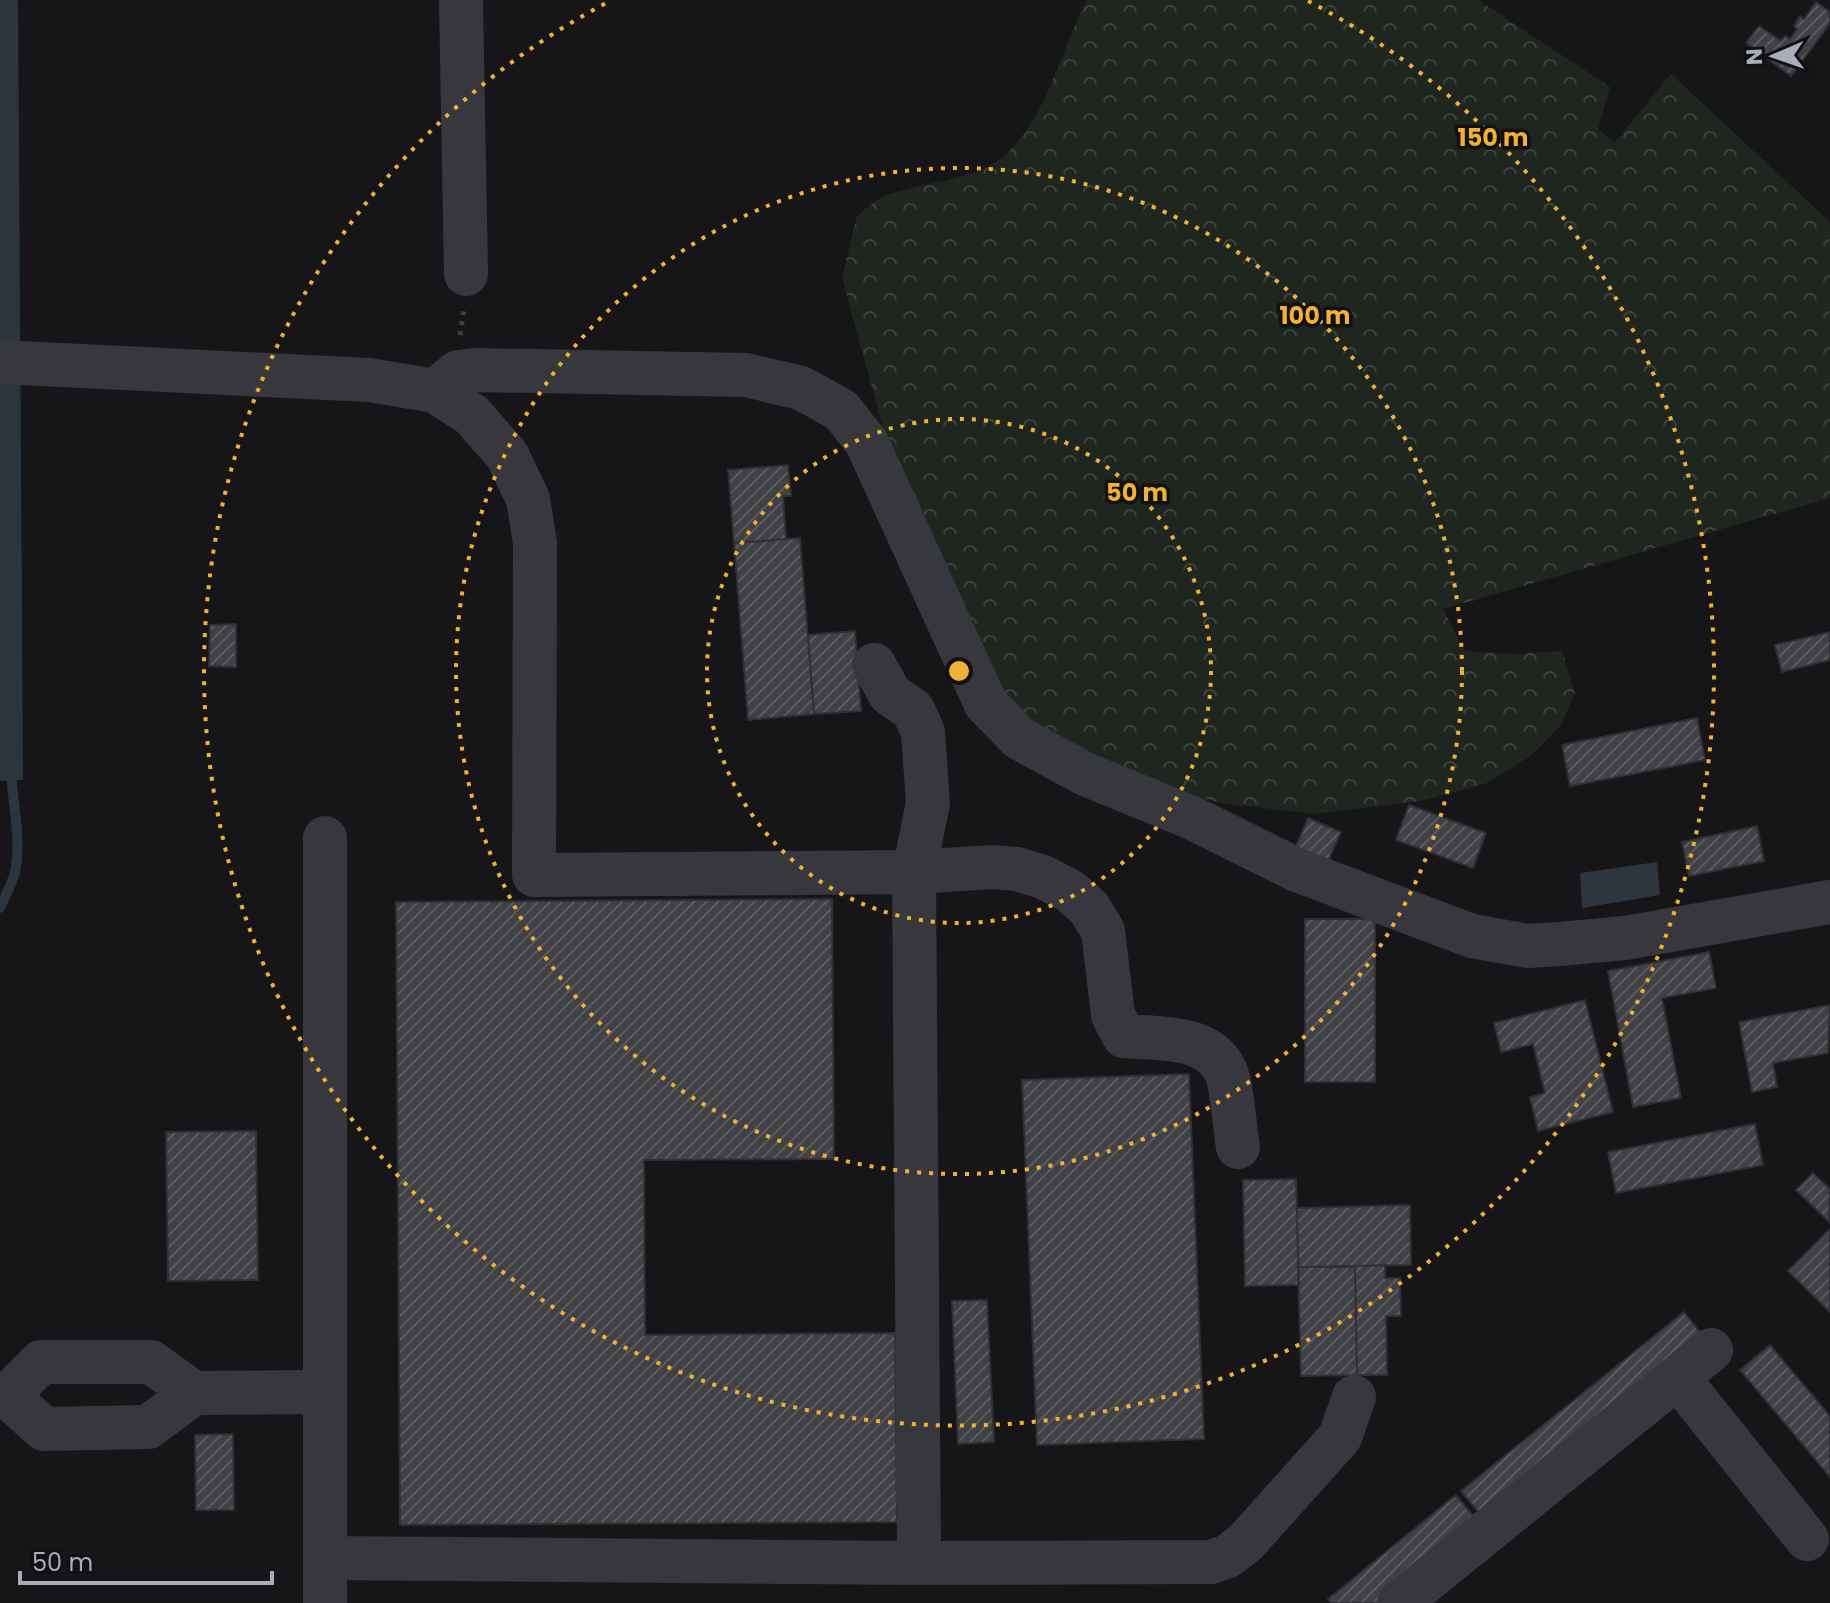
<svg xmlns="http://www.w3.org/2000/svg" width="1830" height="1603" viewBox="0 0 1830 1603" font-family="Poppins,sans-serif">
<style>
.forest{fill:url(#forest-crowns)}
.water{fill:#2c353c}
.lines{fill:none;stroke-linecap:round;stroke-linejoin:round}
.stream{stroke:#2c353c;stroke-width:10}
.building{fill:url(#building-hatch);stroke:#303034;stroke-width:2}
.path{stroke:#3d3f44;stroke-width:5;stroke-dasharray:4 6;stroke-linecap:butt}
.minor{stroke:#37383d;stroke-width:44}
.ring{fill:none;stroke:#f2b134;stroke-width:4;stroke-dasharray:4 8}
.centre{fill:#f2b134;stroke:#111113;stroke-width:4}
.ring-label{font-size:24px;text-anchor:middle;font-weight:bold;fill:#f2b134;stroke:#111113;stroke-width:7;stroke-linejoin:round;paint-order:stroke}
</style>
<defs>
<pattern id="forest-crowns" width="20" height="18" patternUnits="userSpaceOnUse" patternTransform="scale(2)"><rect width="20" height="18" fill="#1e261f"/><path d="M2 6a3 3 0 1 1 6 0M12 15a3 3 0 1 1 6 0" fill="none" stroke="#3c433d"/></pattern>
<pattern id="building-hatch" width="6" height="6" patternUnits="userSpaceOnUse" patternTransform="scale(2)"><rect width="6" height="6" fill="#404145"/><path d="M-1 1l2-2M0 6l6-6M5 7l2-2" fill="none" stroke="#595a5e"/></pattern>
</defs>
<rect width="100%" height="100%" fill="#161618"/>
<path class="forest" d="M1087,0h391l132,87 -12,42 17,13 56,-68 159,148v276l-387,111 22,42 52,3 45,-3 13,42 -14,32 -29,30 -47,29 -65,17 -107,13 -92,-11 -136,-34 -72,-51 -113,-228 -58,-212 15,-62c9,-7 19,-17 30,-21 31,-11 66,-13 96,-26 59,-26 75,-115 104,-169z"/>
<path class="water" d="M0,0h18l5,780 -23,1z
M1657,862l3,33 -78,13 -2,-35z"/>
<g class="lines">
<path class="stream" d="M0,908c5,-12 12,-24 15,-36 7,-34 -3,-69 -4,-103"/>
</g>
<path class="building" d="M1816,2l14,10v11l-39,53 -45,-33 13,-17 22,15 4,-5 5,3 7,-10 -3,-3 6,-10 4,3z
M788,465l3,31h-8l3,43 -52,4 -6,-73z
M800,538l14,176 -66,6 -14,-177z
M236,624v43l-27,-1 1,-41z
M855,631l6,80 -47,3 -6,-79z
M1830,632v28l-48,12 -7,-27z
M1697,718l8,42 -135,26 -8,-41z
M1409,805l77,28 -13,35 -77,-28z
M1308,818l33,14 -17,38 -32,-14z
M1757,826l7,35 -75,15 -7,-34z
M832,899l2,260 -190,1 1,175 250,-2 2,189 -497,3 -4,-623z
M1305,919h70v163h-70z
M1709,952l7,36 -54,10 19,100 -48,9 -25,-136z
M1585,1000l28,112 -75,19 -8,-34 15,-4 -12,-49 -32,8 -7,-29z
M1830,1005l-2,48 -55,10 4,24 -25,5 -13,-70z
M1189,1074l15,365 -167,6 -15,-365z
M1755,1124l8,41 -147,28 -8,-41z
M256,1131l2,149 -90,1 -2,-149z
M1813,1173l17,16 -1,33 -33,-32z
M1296,1179l3,106 -54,1 -2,-106z
M1410,1205l1,60 -113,2 -1,-59z
M1830,1229v83l-42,-41z
M1385,1265v13h15l1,38h-15l1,59h-30l-2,-109z
M1355,1266l2,109 -56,1 -3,-109z
M987,1300l7,142 -36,2 -6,-143z
M1684,1312l22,28 -222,179 -23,-28z
M1770,1345l60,71v61l-90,-107z
M233,1434l1,76h-38l-1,-75z
M1456,1495l23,28 -98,80h-49l-4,-4z"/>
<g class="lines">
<path class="path" d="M460,335l4,-26"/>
<path class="minor" d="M461,0l5,274
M0,362l369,18 66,11 37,24 35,40 21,44 7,44 -1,332 380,-3 78,-5 25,2 26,8 27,14 19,17 14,23 10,84 11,21c34,3 85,-2 102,36 6,14 9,58 12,75
M435,391l23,-19 18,-2 270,5 55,13 40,22 26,33 119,261 33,34 66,36 105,43 107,53 175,66 56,10 32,-2 65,-6 205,-36
M874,665l16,29 23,16 10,22 5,71 -14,69 5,691
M1678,1378l129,161
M0,1396h7l37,33 104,-2 46,-34 131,-1
M7,1396l34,-34h110l43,31
M325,1558l594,5 292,-1 17,-6 18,-14 94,-105 14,-40
M325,1603v-765
M1399,1603l312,-253"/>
</g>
<g class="ring">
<circle cx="959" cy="671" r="252"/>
<circle cx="959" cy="671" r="503"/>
<path d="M1308 1A755 755 0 1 1 610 1"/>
</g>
<circle cx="959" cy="671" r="12" class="centre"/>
<g class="ring-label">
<text x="1493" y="146">150 m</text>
<text x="1315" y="324">100 m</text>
<text x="1137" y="501">50 m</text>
</g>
<g transform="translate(1774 56) rotate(268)" stroke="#111113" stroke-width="6" paint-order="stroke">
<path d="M0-6L14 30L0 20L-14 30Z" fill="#a8adb8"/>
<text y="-12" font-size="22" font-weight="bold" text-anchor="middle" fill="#a8adb8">N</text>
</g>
<path d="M20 1571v12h252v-12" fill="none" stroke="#a8adb8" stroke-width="4"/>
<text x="32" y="1571" font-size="24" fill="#a8adb8" stroke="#111113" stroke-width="6" paint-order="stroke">50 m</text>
</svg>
